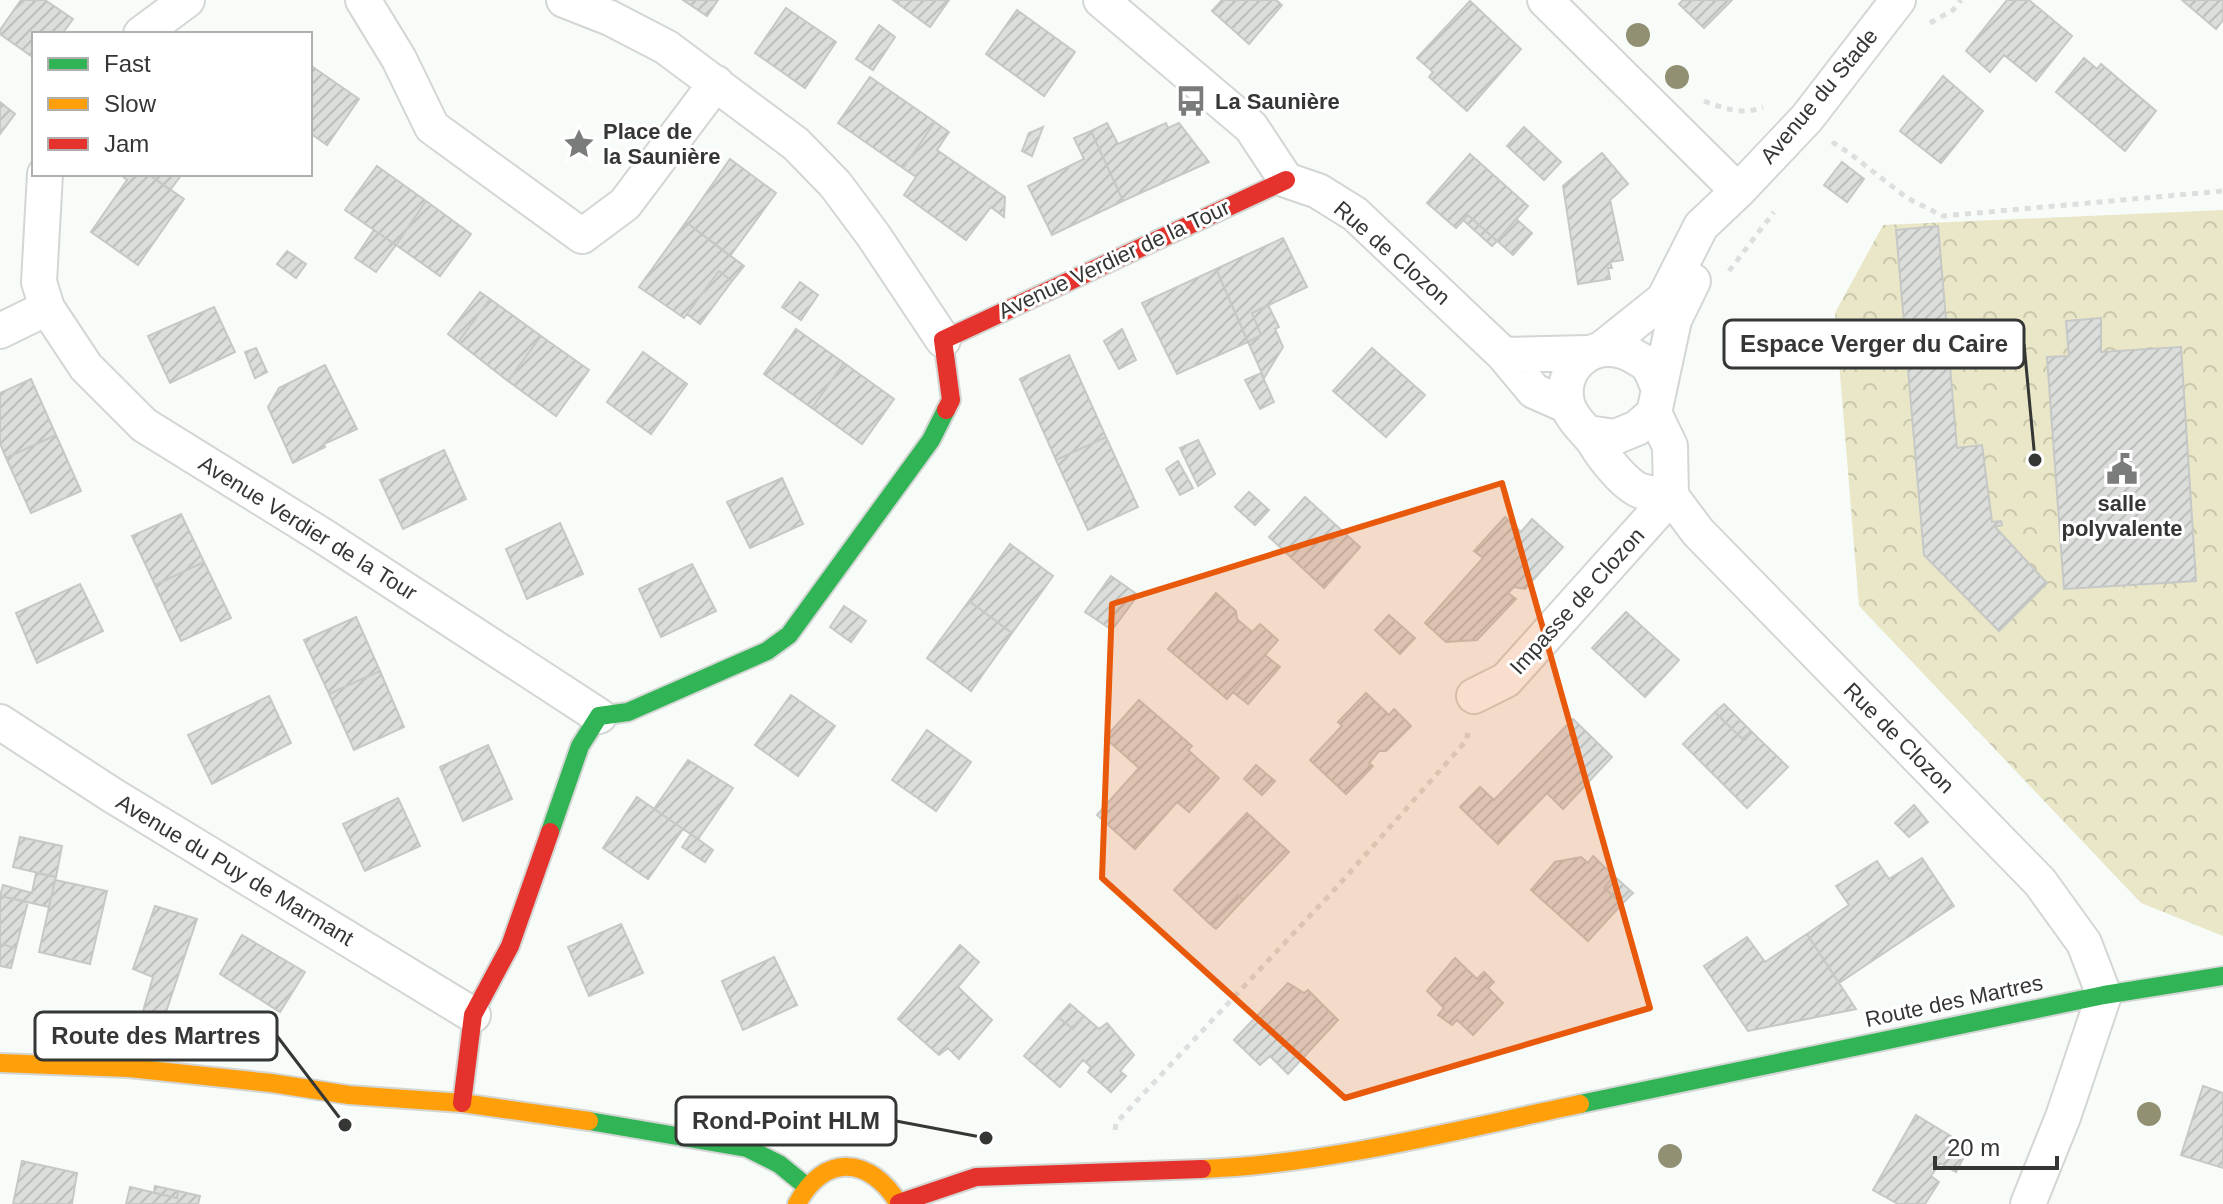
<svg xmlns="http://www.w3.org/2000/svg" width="2223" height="1204" viewBox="0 0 2223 1204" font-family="Helvetica,sans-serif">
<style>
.park{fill:url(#park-crowns)}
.building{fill:url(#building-hatch);stroke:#c6c8c6;stroke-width:2}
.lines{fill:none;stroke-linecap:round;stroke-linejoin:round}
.street-casing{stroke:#d3d6d3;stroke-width:38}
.fast-casing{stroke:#d3d6d3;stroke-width:22}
.slow-casing{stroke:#d3d6d3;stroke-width:22}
.jam-casing{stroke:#d3d6d3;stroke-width:22}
.path{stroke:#dddedd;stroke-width:5;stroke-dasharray:6 6;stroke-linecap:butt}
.street{stroke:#fefffe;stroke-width:34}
.fast{stroke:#30b455;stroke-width:18}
.slow{stroke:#ff9f0a;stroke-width:18}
.jam{stroke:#e5322d;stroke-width:18}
.tree{fill:#919072}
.marked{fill:#e8590c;fill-opacity:0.2;stroke:#e8590c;stroke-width:6;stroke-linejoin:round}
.labels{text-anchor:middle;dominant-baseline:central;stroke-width:6;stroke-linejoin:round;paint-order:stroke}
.street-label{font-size:22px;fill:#353735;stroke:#fff}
.poi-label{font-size:22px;font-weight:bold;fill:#353735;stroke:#fff;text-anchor:start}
.leader{fill:none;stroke:#353735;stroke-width:3}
.callout-dot{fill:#353735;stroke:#fff;stroke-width:3}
.callout{fill:#fff;stroke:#353735;stroke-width:3}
.callout-label{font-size:24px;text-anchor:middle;font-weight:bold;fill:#353735}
</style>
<defs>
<pattern id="park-crowns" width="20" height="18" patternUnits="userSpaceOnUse" patternTransform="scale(2)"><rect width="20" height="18" fill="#e9e7c8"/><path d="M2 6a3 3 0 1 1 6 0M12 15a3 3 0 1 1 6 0" fill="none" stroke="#c8c7ac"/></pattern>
<pattern id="building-hatch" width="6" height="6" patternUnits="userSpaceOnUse" patternTransform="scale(2)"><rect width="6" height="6" fill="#dcdedc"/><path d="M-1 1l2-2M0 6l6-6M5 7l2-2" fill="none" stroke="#bdbfbd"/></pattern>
</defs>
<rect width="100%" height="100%" fill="#f8fcf9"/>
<path class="park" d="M2223,210v726l-82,-33 -282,-297 -24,-293 48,-88z"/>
<path class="building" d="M21,0h24l28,19 -11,15h-28v24l-34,-24v-4z
M683,0h35l-11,16z
M893,0h56l-19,27z
M1222,0h54l6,5 -33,39 -37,-33z
M1683,0h49l-28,28 -25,-24z
M2007,0h22l43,36 -36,45 -32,-26 -14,17 -24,-21z
M2182,0h41v20l-7,9z
M1470,1l51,48 -54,62 -38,-34 4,-5 -16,-14z
M786,8l50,34 -31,46 -50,-35z
M1017,10l58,42 -31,44 -58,-42z
M879,25l16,12 -22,33 -17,-11z
M2084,58l13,11 4,-5 55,47 -31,40 -69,-59z
M310,65l49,34 -32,46 -17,-12z
M1943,76l40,35 -42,52 -41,-32z
M870,77l65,45 -32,46 -65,-45z
M0,102l15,12 -15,20z
M935,122l14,10 -12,18 68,47 -1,20 -13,-10 -25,33 -62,-45 12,-18 -13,-9z
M1107,123l11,21 48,-21 2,5 11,-5 30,39 -86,39 -32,-70z
M1043,127l-11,29 -10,-5 7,-18z
M1524,127l37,35 -17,18 -37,-34z
M1091,131l32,70 -71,34 -24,-49 56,-27 -10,-21z
M1602,153l26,31 -18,16 13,60 -13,2 2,6h-4l2,11 -32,5 -15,-98z
M1470,154l58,52 -31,35 -29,-26 -12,13 -29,-25z
M730,159l46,34 -46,63 -44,-34z
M1842,162l22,17 -17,23 -23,-17z
M377,166l49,35 -30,44 -51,-35z
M120,174h28l36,25 -46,66 -47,-33 36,-52z
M148,174h34l-12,16z
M426,201l45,33 -31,42 -44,-31z
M1468,215l29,26 -5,5 -29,-26z
M1516,219l16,14 -19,22 -16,-14z
M686,222l58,44 -12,15 -13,-10 -35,47 -45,-31z
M1938,226l19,222 25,-3 10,77 9,-1 1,4 -7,2 52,56 -48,48 -75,-76 -28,-325z
M374,230l22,15 -20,27 -21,-14z
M1283,238l24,49 -55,26 9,22 -13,7 -32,-73z
M287,251l19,13 -10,14 -19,-14z
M1216,269l32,73 -71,32 -35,-71z
M719,271l13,10 -32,43 -13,-10z
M800,282l18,13 -17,25 -19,-13z
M480,292l10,7 -32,43 -10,-8z
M490,299l51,37 -33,45 -50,-39z
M1268,305l11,22 -4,2 8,18 -19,31 -16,-36 13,-7 -9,-22z
M214,307l21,45 -65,31 -22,-47z
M2101,318v34l80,-5 15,234 -132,8 -17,-232 22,-1 -3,-35z
M796,329l48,34 -32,45 -48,-34z
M1122,329l14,31 -17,9 -15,-28z
M541,336l48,34 -33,46 -48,-35z
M256,348l11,24 -12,6 -10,-26z
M1372,348l53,47 -39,42 -53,-46z
M643,352l44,32 -36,50 -44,-32z
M1069,355l37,82 -50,23 -36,-81z
M844,363l50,36 -32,45 -50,-36z
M325,365l32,64 -33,15 1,3 -32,16 -25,-56 11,-19z
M1261,373l13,29 -14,7 -15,-29z
M31,379l25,56 -50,23 -6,-15v-50z
M56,435l25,56 -50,22 -25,-55z
M1106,437l32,70 -50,23 -32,-70z
M1198,440l17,34 -17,12 -18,-38z
M444,450l22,49 -63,30 -23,-49z
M1178,461l15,27 -13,7 -14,-26z
M782,478l21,46 -53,24 -23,-46z
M1249,492l20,18 -14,15 -20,-18z
M1305,497l55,50 -36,41 -55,-51z
M181,514l23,48 -49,23 -23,-49z
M1505,517l16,15 11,-13 31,28 -38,42 -11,-2 -6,6 8,6 -39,41 -31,2 -21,-19 58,-65 -9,-7z
M560,523l23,51 -56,25 -21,-50z
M1010,544l43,32 -41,57 -43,-32z
M204,562l27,56 -50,23 -26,-56z
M692,564l24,47 -55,26 -22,-48z
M1111,576l27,19 -26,35 -27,-18z
M80,584l23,47 -66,32 -21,-50z
M1216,593l20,18 1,8 15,13 8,-8 18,16 -51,59 -59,-50z
M969,601l43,32 -41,58 -44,-33z
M844,606l22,15 -15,21 -21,-15z
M1626,612l53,48 -34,37 -53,-49z
M1389,615l26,23 -15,16 -25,-24z
M356,617l24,54 -51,23 -25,-54z
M1265,655l15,12 -32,37 -15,-12z
M380,671l24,56 -50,23 -25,-56z
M1366,693l23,22 5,-6 17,17 -25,25h-7l-10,12 4,3 -27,28 -36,-34 32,-34 -4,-4z
M791,695l44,31 -37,50 -43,-31z
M269,696l22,47 -79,41 -24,-49z
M1139,700l53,46 -4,4 31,28 -30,34 -12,-10 -42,47 -38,-34 42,-47 -34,-30z
M1724,704l27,27 -9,8 -27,-27z
M1715,712l27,27 9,-8 37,36 -41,41 -64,-64z
M1573,719l39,38 -49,52 -16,-16 -49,51 -38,-37 20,-20 14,13z
M927,730l44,32 -35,49 -44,-31z
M488,745l24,54 -49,22 -23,-54z
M688,760l45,28 -35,51 -44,-30z
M1256,765l19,16 -13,14 -18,-16z
M637,797l46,32 -35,50 -45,-31z
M398,798l22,48 -55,25 -22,-47z
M1914,805l14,17 -19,15 -14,-14z
M1247,813l42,39 -46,48 -5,-5 -28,29 -36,-34z
M691,834l22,16 -8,12 -23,-15z
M20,837l42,9 -6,31 -43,-10z
M1593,856l21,20 -10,12 18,16 -34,37 -57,-51 24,-28 26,-5 7,6z
M1922,858l32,48 -115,77 -32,-49 42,-29 -13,-19 41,-25 12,18z
M36,873l20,4 -7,30 -49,-11 3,-11 29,8z
M1614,876l19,17 -11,11 -18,-16z
M55,880l52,11 -17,73 -51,-12z
M1238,895l5,5 -27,29 -6,-5z
M0,896l28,6 -12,46 -16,-4z
M155,906l42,13 -33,99 -21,-7 10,-34 -20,-8z
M621,924l22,49 -54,23 -21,-49z
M1807,934l49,75 -108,22 -44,-65 43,-29 18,25z
M242,935l63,37 -25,40 -60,-38z
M0,944l16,4 -5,20 -11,-2z
M960,945l19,17 -21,25 34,33 -33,39 -11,-11 -9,7 -41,-36z
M774,957l23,48 -54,25 -21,-49z
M1455,958l22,21 7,-7 10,10 -6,6 15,15 -30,32 -16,-15 -5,5 -14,-10 6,-7 -17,-17z
M1288,983l16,10 4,-3 30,30 -50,54 -18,-18 -10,9 -26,-25z
M1070,1004l14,12 -11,13 -15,-12z
M1084,1016l15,13 8,-6 27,32 -14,16 6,5 -15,16 -23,-20 3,-5 -8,-7 -23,27 -36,-31 34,-39 15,12z
M2203,1086l20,7v75l-42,-13z
M1916,1115l53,32 -13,25 -16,-9 -9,13 8,6 -14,22h-27l-25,-14z
M22,1161l55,12 -5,31h-59z
M155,1186l23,5 -1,7 -23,-5z
M130,1187l47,11 1,-7 22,5 -2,8h-72z"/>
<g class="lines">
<defs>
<path id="street" d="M363,0l36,59 33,68 150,109 43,-32 91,-121
M564,0l46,18 56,29 130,97 39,40 38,51 70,105
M1101,0l150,127 35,53 32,11 37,23 149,141 30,36 34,15
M1545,0l193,191
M141,34l46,-34
M45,174l-6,108 8,26 39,59 58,58 179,111 276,180
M0,331l47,-23
M1604,347l60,-48 37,-73 37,-35 69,-73 91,-118
M1504,355l83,-2
M1658,387c-3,-7 -6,-17 -11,-22 -3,-4 -11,-7 -15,-10 -39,-21 -78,16 -63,54 6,14 18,22 26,34 8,14 31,43 46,48 9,3 21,3 30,5
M1654,413l16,33 1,50 27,36 342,350 44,61 20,52 -41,122 -35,87
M1588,433l27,4 22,-9 17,-15 20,-93 19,-39
M1474,696l32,-16 165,-184
M0,722l112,73 361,220"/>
<path id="fast" d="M550,832l30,-86 19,-30 29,-4 139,-61 22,-16 142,-195 15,-30
M1580,1104l524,-109 119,-19
M589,1121l158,27 32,16 27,22"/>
<path id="slow" d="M0,1063l129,5 142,15 78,12 113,8 127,18
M1202,1169c127,-5 254,-39 378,-65
M797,1204c27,-51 73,-48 102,0"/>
<path id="jam" d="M946,410l5,-10 -8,-60 343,-160
M462,1103l11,-88 37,-69 40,-114
M899,1203l77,-26 226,-8"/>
</defs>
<use href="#street" class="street-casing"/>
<use href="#fast" class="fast-casing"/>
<use href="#slow" class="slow-casing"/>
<use href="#jam" class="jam-casing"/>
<path class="path" d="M1930,23l23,-13 8,-10
M1704,101c20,7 38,15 59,6
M1832,142l16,10 59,46 36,18 280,-25
M1729,271l45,-59
M1115,1130l1,-7 220,-235 130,-147 2,-8"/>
<use href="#street" class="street"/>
<use href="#fast" class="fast"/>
<use href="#slow" class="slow"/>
<use href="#jam" class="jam"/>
</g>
<g class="tree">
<circle cx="1638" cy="35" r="12"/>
<circle cx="1677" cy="77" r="12"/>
<circle cx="2149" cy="1114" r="12"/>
<circle cx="1670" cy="1156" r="12"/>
</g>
<path class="marked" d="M1502,483l148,525 -305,90 -243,-220 10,-274z"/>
<defs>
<symbol id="bus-bare" viewBox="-9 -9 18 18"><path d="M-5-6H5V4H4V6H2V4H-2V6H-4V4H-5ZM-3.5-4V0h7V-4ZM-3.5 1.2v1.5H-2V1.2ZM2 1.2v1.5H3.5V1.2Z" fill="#797c7a" stroke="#fff" stroke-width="2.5" paint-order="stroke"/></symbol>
<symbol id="sight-bare" viewBox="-9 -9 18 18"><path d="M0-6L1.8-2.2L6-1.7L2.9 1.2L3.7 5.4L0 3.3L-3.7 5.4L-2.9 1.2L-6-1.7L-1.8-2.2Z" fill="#797c7a" stroke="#fff" stroke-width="2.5" paint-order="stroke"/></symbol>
<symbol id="civic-bare" viewBox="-9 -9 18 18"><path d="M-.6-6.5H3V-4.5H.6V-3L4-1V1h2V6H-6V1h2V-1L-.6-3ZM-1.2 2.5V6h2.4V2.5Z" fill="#797c7a" stroke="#fff" stroke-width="2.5" paint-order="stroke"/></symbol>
</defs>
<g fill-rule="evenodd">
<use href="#bus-bare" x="1169" y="79" width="44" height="44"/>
<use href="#sight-bare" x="557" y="122" width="44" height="44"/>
<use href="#civic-bare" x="2100" y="447" width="44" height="44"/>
</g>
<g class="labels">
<g class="street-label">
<text transform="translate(1819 96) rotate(-50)">Avenue du Stade</text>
<text transform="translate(1392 253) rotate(41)">Rue de Clozon</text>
<text transform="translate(1114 259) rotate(-25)">Avenue Verdier de la Tour</text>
<text transform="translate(308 528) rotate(32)">Avenue Verdier de la Tour</text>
<text transform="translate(1577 601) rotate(-48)">Impasse de Clozon</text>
<text transform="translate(1899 738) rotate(45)">Rue de Clozon</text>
<text transform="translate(235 870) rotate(31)">Avenue du Puy de Marmant</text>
<text transform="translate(1954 1001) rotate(-12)">Route des Martres</text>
</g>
<g class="poi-label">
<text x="1215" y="101">La Saunière</text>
<text x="603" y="131">Place de<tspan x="603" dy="25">la Saunière</tspan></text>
<text x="2122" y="503" text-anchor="middle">salle<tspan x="2122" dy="25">polyvalente</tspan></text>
</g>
</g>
<path class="leader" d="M2035 460L2024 344M345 1125L277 1036M986 1138L896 1121"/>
<g class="callout-dot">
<circle cx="2035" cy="460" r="8"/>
<circle cx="345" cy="1125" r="8"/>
<circle cx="986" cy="1138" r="8"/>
</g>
<g class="callout">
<rect x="1724" y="320" width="300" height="48" rx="8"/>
<rect x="35" y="1012" width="242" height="48" rx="8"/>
<rect x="676" y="1097" width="220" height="48" rx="8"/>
</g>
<g class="callout-label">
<text x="1874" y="352">Espace Verger du Caire</text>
<text x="156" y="1044">Route des Martres</text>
<text x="786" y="1129">Rond-Point HLM</text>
</g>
<rect x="32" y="32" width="280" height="144" fill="#ffffff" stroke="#aeafae" stroke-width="2"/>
<rect x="48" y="58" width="40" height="12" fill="#30b455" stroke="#aeafae" stroke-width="2"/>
<text x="104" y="72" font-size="24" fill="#353735">Fast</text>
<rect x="48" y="98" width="40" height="12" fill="#ff9f0a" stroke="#aeafae" stroke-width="2"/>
<text x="104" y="112" font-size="24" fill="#353735">Slow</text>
<rect x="48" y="138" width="40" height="12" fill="#e5322d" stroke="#aeafae" stroke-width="2"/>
<text x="104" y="152" font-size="24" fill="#353735">Jam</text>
<path d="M1935 1156v12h122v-12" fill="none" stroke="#353735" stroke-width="4"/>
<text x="1947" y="1156" font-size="24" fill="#353735" stroke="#ffffff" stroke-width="6" paint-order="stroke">20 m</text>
</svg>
